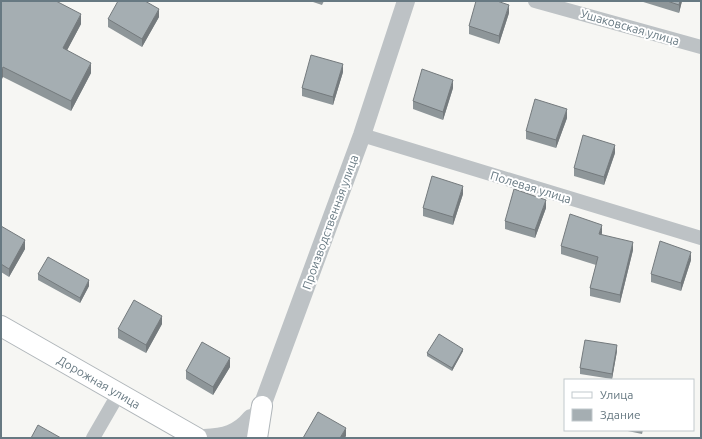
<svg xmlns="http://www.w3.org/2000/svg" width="702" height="439" viewBox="0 0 702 439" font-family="Ubuntu,sans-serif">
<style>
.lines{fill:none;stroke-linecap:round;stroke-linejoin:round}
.secondary-casing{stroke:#b0b6ba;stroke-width:22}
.minor{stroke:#bdc2c5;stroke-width:14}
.tertiary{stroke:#bdc2c5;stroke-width:18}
.secondary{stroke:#fff;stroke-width:20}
.wall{fill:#8e9699}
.shaded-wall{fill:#747a7d}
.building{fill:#a5aeb2;stroke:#747a7d}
.labels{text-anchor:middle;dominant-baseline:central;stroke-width:4;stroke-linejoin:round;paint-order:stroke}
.street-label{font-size:12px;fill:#677982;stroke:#fff}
</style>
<rect width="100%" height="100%" fill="#f6f6f3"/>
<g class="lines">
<defs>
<path id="secondary" d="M1,326l196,112
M257,438l5,-32"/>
</defs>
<use href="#secondary" class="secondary-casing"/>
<path class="minor" d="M535,1l166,46
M362,135l339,103
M93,438l26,-45"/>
<path class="tertiary" d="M204,438c20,-1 34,-4 47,-20
M243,438l19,-32 100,-271 44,-134"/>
<use href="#secondary" class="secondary"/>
</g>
<path class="wall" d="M1,1l80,23 -14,26 24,23 -20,38 -68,-34z
M310,1h14l-2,4z
M640,1h42l-3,12z
M509,13l-10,31 -30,-10v-8z
M159,17l-17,30 -34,-20v-8z
M343,72l-10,33 -31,-9v-8z
M453,88l-10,32 -30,-11v-8z
M567,118l-11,30 -30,-9v-8z
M615,153l-11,32 -30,-9v-8z
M463,194l-10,31 -30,-9v-8z
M546,208l-11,30 -30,-9v-8z
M1,226l24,23 -16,28 -8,-5z
M602,233l-1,2 32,15 -13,53 -30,-7v-8l6,-23 -35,-11v-8z
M691,260l-10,31 -30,-9v-8z
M38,274l51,12 -9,17 -42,-23z
M162,324l-16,29 -28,-15v-9z
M463,351l-11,20 -25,-15v-3z
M617,351l-5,28 -32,-5v-6z
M230,367l-17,28 -27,-16v-8z
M623,430h20l-1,4z"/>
<path class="shaded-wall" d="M680,1h2l-3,12v-8z
M509,5v8l-10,31v-8z
M159,9v8l-17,30v-8z
M81,14v10l-18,34v-10z
M91,63v10l-20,38v-10z
M343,64v8l-10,33v-8z
M3,67v10l-2,4v-10z
M453,80v8l-10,32v-8z
M567,109v9l-11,30v-8z
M615,145v8l-11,32v-8z
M463,186v8l-10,31v-8z
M546,200v8l-11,30v-8z
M602,225v8l-3,10v-9z
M25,240v9l-16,28v-8z
M633,242v8l-13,53v-8z
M691,252v8l-10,31v-8z
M89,280v6l-9,17v-5z
M162,316v8l-16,29v-8z
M617,345v6l-5,28v-5z
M463,349v2l-11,20v-3z
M230,358v9l-17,28v-8z
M346,428v8l-1,2h-5z"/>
<path class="building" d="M1,1h55l25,13 -18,34 28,15 -20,38 -68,-34 -2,4z
M118,1h27l14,8 -17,30 -34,-20z
M476,1h21l12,4 -10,31 -30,-10z
M667,1h13l-1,4z
M311,55l32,9 -10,33 -31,-9z
M422,69l31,11 -10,32 -30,-11z
M535,99l32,10 -11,31 -30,-9z
M583,135l32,10 -11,32 -30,-9z
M432,176l31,10 -10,31 -30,-9z
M514,189l32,11 -11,30 -30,-9z
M570,214l32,11 -3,9 34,8 -13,53 -30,-7 8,-31 -37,-11z
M1,226l24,14 -16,29 -8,-5z
M660,241l31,11 -10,31 -30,-9z
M48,257l41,23 -9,18 -42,-24z
M134,300l28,16 -16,29 -28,-16z
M439,334l24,15 -11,19 -25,-15z
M585,340l32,5 -5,29 -32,-6z
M202,342l28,16 -17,29 -27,-16z
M318,412l28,16 -6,10h-37z
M38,425l23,13h-30z"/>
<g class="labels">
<g class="street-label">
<text transform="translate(630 27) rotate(16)">Ушаковская улица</text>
<text transform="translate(531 187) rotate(17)">Полевая улица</text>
<text transform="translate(330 222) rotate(-70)">Производственная улица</text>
<text transform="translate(99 382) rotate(30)">Дорожная улица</text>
</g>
</g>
<rect width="702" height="439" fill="none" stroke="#677982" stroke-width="4"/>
<rect x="564" y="379" width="130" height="52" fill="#ffffff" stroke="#c2c9cd"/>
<rect x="572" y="392" width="20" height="6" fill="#ffffff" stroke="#c2c9cd"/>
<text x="600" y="399" font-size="12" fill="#677982">Улица</text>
<rect x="572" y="409" width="20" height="12" fill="#a5aeb2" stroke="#c2c9cd"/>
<text x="600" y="419" font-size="12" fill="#677982">Здание</text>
</svg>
